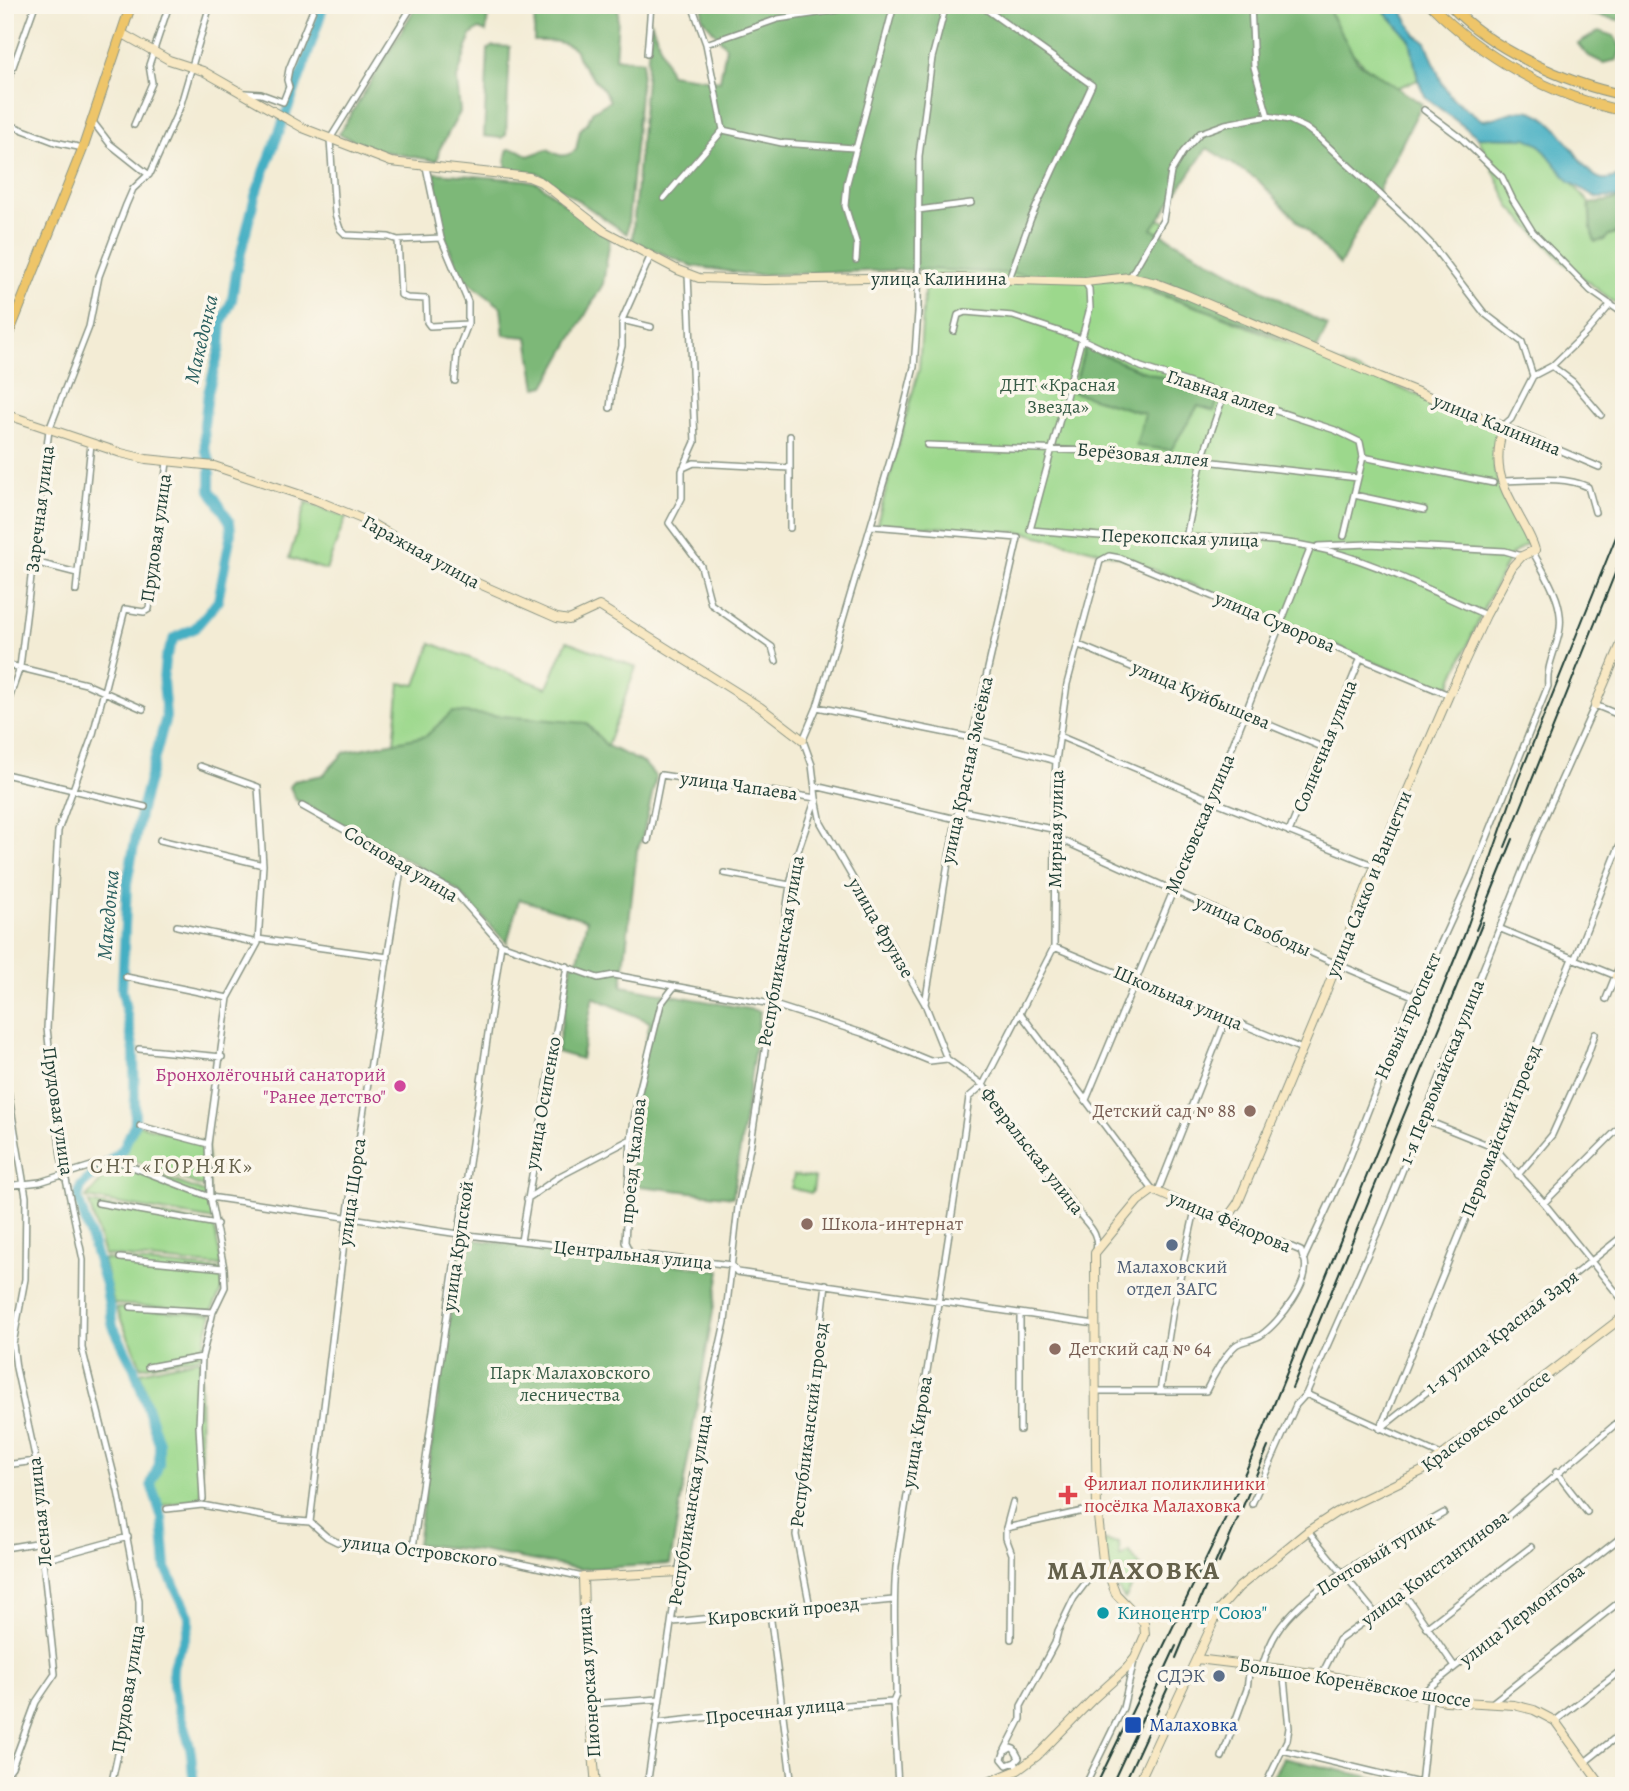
<svg xmlns="http://www.w3.org/2000/svg" width="1629" height="1791" viewBox="0 0 1629 1791" font-family="Alegreya,serif">
<style>
.green{fill:#9cd88c;stroke:#5e8a60;stroke-width:2}
.forest{fill:#7db878;stroke:#4e7a56;stroke-width:2}
.water{fill:#44afc3;stroke:#32767c;stroke-width:2}
.lines{fill:none;stroke-linecap:round;stroke-linejoin:round}
.river{stroke:#44afc3;stroke-width:10}
.street-casing{stroke:#899484;stroke-width:8}
.secondary-casing{stroke:#899484;stroke-width:10}
.primary-casing{stroke:#899484;stroke-width:11}
.street{stroke:#fff;stroke-width:5}
.secondary{stroke:#f8e8c3;stroke-width:8}
.primary{stroke:#eec569;stroke-width:9}
.rail{stroke:#1f3d34;stroke-width:2}
.hotel-dot{fill:#d1479c;stroke:#fbf7ec;stroke-width:2.5}
.education-dot{fill:#8d6e63;stroke:#fbf7ec;stroke-width:2.5}
.service-dot{fill:#5c6f8a;stroke:#fbf7ec;stroke-width:2.5}
.health-dot{fill:#e0444e;stroke:#fbf7ec;stroke-width:2.5}
.culture-dot{fill:#0f9aa8;stroke:#fbf7ec;stroke-width:2.5}
.transit-dot{fill:#1a4fb4;stroke:#fbf7ec;stroke-width:2.5}
.labels{text-anchor:middle;dominant-baseline:central;stroke-width:7;stroke-linejoin:round;paint-order:stroke}
.street-label{font-size:19px;fill:#1f3d34;stroke:#fbf7ec}
.park-label{font-size:19px;fill:#385c46;stroke:#fbf7ec}
.hotel-label{font-size:19px;fill:#b23c85;stroke:#fbf7ec;text-anchor:end}
.education-label{font-size:19px;fill:#785e54;stroke:#fbf7ec;text-anchor:start}
.service-label{font-size:19px;fill:#4e5e75;stroke:#fbf7ec}
.health-label{font-size:19px;fill:#be3a42;stroke:#fbf7ec;text-anchor:start}
.culture-label{font-size:19px;fill:#0d838f;stroke:#fbf7ec;text-anchor:start}
.transit-label{font-size:19px;fill:#164399;stroke:#fbf7ec;text-anchor:start}
.water-label{font-size:21px;font-style:italic;fill:#2a5f5f;stroke:#fbf7ec}
.neighbourhood-label{font-size:21px;letter-spacing:2px;fill:#65614b;stroke:#fbf7ec}
.district-label{font-size:26px;font-weight:bold;letter-spacing:2px;fill:#65614b;stroke:#fbf7ec}
</style>
<rect width="100%" height="100%" fill="#fbf7ec"/>
<filter id="ink" filterUnits="userSpaceOnUse"><feTurbulence type="fractalNoise" baseFrequency=".0143" numOctaves="2"/><feDisplacementMap in="SourceGraphic" scale="14" xChannelSelector="R" yChannelSelector="G"/><feConvolveMatrix kernelMatrix="1 2 1 2 8 2 1 2 1" color-interpolation-filters="sRGB"/></filter>
<filter id="wash" filterUnits="userSpaceOnUse"><feTurbulence type="fractalNoise" baseFrequency=".00686" numOctaves="4" result="noise"/><feDisplacementMap in="SourceGraphic" scale="28" xChannelSelector="R" yChannelSelector="G"/><feGaussianBlur stdDeviation="1.57" result="paint"/><feColorMatrix in="noise" values="0 0 0 0 0 0 0 0 0 0 0 0 0 0 0 0 0 1.4 0 .05"/><feComposite in="paint" operator="in"/></filter>
<g filter="url(#wash)">
<rect width="100%" height="100%" fill="#f3ecd5"/>
<path class="green" d="M959,5l84,176 123,41 -22,50 9,21 56,18 290,117 -5,39 3,12 31,64 -17,12 -28,55 -35,80 -87,-32 -83,-40 -157,-61 -94,-24 -150,-10 42,-154 6,-90 -4,-6 5,-128z
M1328,5h51l31,35 8,40 -28,10 -66,-65z
M1478,137l50,1 12,7 49,58 2,26 18,6 7,-2 8,-15v92l-60,-47 -54,-56z
M306,502l40,15 -20,53 -37,-12z
M567,641l69,26 -29,79 -21,-23 -160,13 -5,3 -27,4 6,-60 16,2 15,-42 116,45z
M137,1124l70,19 2,46 -87,-33z
M119,1160l90,34 5,26 -128,-22z
M794,1175l21,3 -2,13 -2,2 -20,-5z
M89,1203l125,22 8,41 -118,-11z
M103,1259l119,11 1,17 -11,24 -98,-7z
M116,1308l96,6 -11,42 -60,11z
M200,1359l1,140 -41,7 -7,-21 8,-21 1,-21 -22,-71z
M1103,1541l16,2 1,14 9,-5 13,16 -17,31c-14,-17 -20,-36 -22,-58z"/>
<path class="forest" d="M417,5h72l-3,27 -7,-3 -8,6 -14,44 3,33 -21,38 -2,11 -61,-11 -37,-16z
M535,5h84l-4,53 28,3 -16,173 -89,-61 -32,-4v-13l2,-7 11,1 9,6 20,-7c11,8 17,9 28,1l4,-20 8,-8 4,-10 18,-11c-8,-19 -30,-30 -34,-51 -13,-10 -27,-9 -42,-9z
M703,5h628v10l26,46 65,43 -82,161 -82,-85 -51,-32 -55,81 176,97 -11,23 -199,-70 -194,-10 -170,6 -62,-9 -60,-25 19,-220 19,53 50,7 6,-34 -24,-30z
M1544,5h80v16z
M1599,31l15,5 7,12 -4,12 -14,3 -16,-8 -9,-11z
M493,46l17,1 -4,88 -5,3 -17,-2 4,-87z
M434,173l91,7 13,3 72,56 -7,45 -58,102 -9,2 -8,-51 -24,-2 -3,-28 -39,-30 -17,-39z
M1624,198v20l-8,15 -7,2 -5,5 -9,2 -4,-13 -1,-25z
M1085,347l54,23 81,25 -6,16 -16,-5 -27,44 -35,-4 9,-32 -72,-22z
M452,712l134,11 21,23 37,17 12,14 -14,62 -5,11 -15,136 138,25 -27,186 -101,-12 2,-85 16,-78 -57,-25 -12,62 -24,-7 15,-88 7,-8 8,-36 -68,-21 -12,44 -50,-53 -55,-33 -106,-57 -6,-13 4,-6 29,-6 22,-23 81,-16z
M461,1238l259,32 -50,294 -90,5 -99,-18 -64,-7z
M1283,1758l128,28h-143z"/>
<path class="water" d="M1379,5h24l1,10 12,20 10,7 16,41 10,15 30,22c15,0 33,-13 49,-9 34,9 49,64 71,68 7,1 15,-2 22,-4v22l-27,1 -28,-17 -29,-36 -13,-7 -49,-1 -52,-39 -8,-18 -8,-40z"/>
<g class="lines">
<path class="river" d="M195,1786c-4,-13 -2,-26 -5,-38 -6,-28 -20,-52 -17,-80 3,-20 18,-29 16,-52l-23,-48 -4,-50 -11,-34 8,-20v-21l-25,-75 -21,-42 -8,-42 -27,-86 3,-12 42,-37 12,-26 -1,-72 -12,-61 5,-107 14,-74 25,-92 -3,-36 2,-22 9,-21 21,-10 23,-27 13,-68 -1,-11 -20,-32v-29l-5,-12 -1,-24 4,-32 12,-45 2,-26 10,-22 4,-27 19,-77 49,-130 20,-61"/>
</g>
</g>
<g filter="url(#ink)">
<g class="lines">
<defs>
<path id="street" d="M413,5l-83,134 5,75 5,15 6,6 43,2 9,3 43,-2
M692,5l14,39 17,86
M980,5l112,80 -61,133 -22,61
M1251,5l3,62 14,49
M706,44l72,-25 60,-9 8,-5
M647,54l4,-49
M5,89l30,-84
M245,93l16,1 22,8 6,-15 -2,-7 2,-11 26,-64
M1424,110l36,27 42,40 11,23 20,32 58,59 33,23
M93,122l17,22 39,31
M5,123l50,19 28,6
M134,125l18,-42 -3,-18 20,-60
M723,130l59,13 72,5
M426,167l15,71 27,64v22l-11,28 -2,29
M664,198l59,-68
M918,210l53,-7
M398,240l3,55 6,3 19,1 1,23 3,4 38,-2
M856,260l1,-15 -12,-39 2,-23 47,-178
M688,274l7,168 -13,29v27l-13,25 32,43 10,38 61,43 4,14
M1130,277l33,-57 8,-48 12,-20 17,-19 25,-9 43,-8 21,4 17,8 13,10 89,82 23,24 53,69 38,29 11,34
M1085,282l4,7 1,19 -60,222c30,2 60,6 90,7 64,2 128,-3 192,10 57,11 120,45 174,68
M622,320l29,7
M954,331l4,-16 7,-3 48,4 69,23 59,28 194,63 25,12 3,15 130,26
M1552,366l21,16 28,33
M610,408l3,-26 9,-36v-26l29,-65
M927,445l197,7 234,26
M1599,467l-96,-41 8,-7 22,-43 19,-10 34,-33 25,-29
M683,468l11,-5 96,5
M1501,481c28,0 61,-6 87,6l7,25
M1354,495l70,15
M872,526l146,12 -46,200 -23,119 -24,147
M790,528v-92
M1344,536l19,-79
M1186,538l16,-79 22,-65
M1318,546l51,-2 136,7 17,5
M34,562l43,11
M76,591l15,-147
M1079,645l243,102
M5,664l81,20 57,25
M817,707l155,31 84,23
M5,711l15,-44 29,-237 40,-103 10,-51 27,-71 7,-16 18,-17 29,-65 30,-102
M1059,736l152,64 164,66
M200,766l58,21 5,78 -5,78 -30,55 -20,146 2,53 14,71 1,19 -12,25 -11,45 -3,69 4,73
M5,774l140,33
M815,786l141,33
M302,806l153,86 46,52 97,34 16,-3 157,29 91,29 68,28 17,-2 36,26 99,132c10,12 17,18 14,35
M958,810l94,19
M1289,832l71,-172
M1055,837l270,122 88,37
M160,840l103,25
M648,841l13,-66 155,23 5,25 104,181 22,55
M724,873l66,12
M177,926l81,17
M1501,929l115,47
M258,939l130,18
M1054,947l248,102
M126,977l102,21
M5,989v38
M1606,999l18,-45
M1021,1014l132,176
M139,1049l83,8
M5,1073l21,124 -1,82 -12,65 3,24 20,93 5,81 14,132 -19,28 -24,65 -7,9
M1086,1100l125,-300 100,-253
M1423,1119l72,29 49,55 80,99
M140,1126l68,18
M117,1161l93,36 249,37 273,31 5,7 358,52
M1518,1175l34,-40 34,-75 9,-26
M5,1186l35,-4 61,-19
M1158,1191l68,-172
M527,1199l33,-23 71,-37
M98,1203l119,21
M1544,1203l80,-80
M1228,1217l12,8 61,26 2,7
M521,1241l46,-275
M631,1255l-6,-13 6,-103 6,-39 24,-96 13,-17
M120,1258l104,10
M131,1307l82,5
M148,1367l54,-10
M1095,1391h111c6,-13 19,-37 30,-46 7,-5 18,-5 25,-10 18,-12 52,-55 43,-77l40,-86 69,-176 22,-40 37,-81 76,-189c-2,-19 7,-34 11,-52 7,-30 -13,-57 -26,-82
M1160,1391l13,-82 22,-99
M1306,1394l137,62
M1380,1429l191,-468 4,-3 49,-124
M1380,1429l244,-194
M1020,1430v-116
M5,1465l31,-4
M1556,1472l31,40
M1252,1504l44,-99 10,-11 75,-170 157,-392 57,-127 29,12
M167,1509l35,-4 81,15 27,2 17,15 10,5 153,15 93,20
M310,1522l37,-304 55,-355
M1006,1528l91,-20
M1308,1531l67,82
M5,1548l36,-6
M413,1548l88,-604
M44,1560l84,-23
M1403,1592l52,75
M810,1607l-14,-72 30,-251
M770,1613l22,173
M673,1622l220,-22
M1426,1628l105,-81
M1011,1639l1,-85 -6,-16v-10l7,-26
M1262,1667c4,-13 8,-24 15,-35 31,-48 117,-90 167,-119
M1322,1674l17,-34 148,-106 137,-117
M1423,1698l3,-8 29,-23 169,-132
M1492,1703l126,-100
M589,1704l70,-5
M1555,1721l69,-53
M657,1723l127,-14 109,-7
M1282,1750l150,36
M1004,1752l7,-4 3,1 5,9 -4,4
M1222,1757l25,-68 3,-24
M1585,1762l39,-31
M1018,1770l-3,-8 -8,3 -5,-6 3,-9 16,-31v-13l34,-63 3,-12 16,-33 29,-38
M1421,1784l9,-85
M111,1786l20,-92 8,-65v-28l-21,-110 -36,-143 1,-88 -22,-104 -14,-128 11,-197 35,-97 32,-125 19,3 5,-3 18,-147
M647,1786l49,-332 29,-132 13,-115 13,-64 39,-258 6,-28 20,-59 -4,-33 -9,-25 14,-33 78,-263 19,-77 4,-55 1,-156 13,-98 14,-53
M898,1786l-5,-84 3,-7c0,-43 -4,-85 0,-128 23,-156 52,-312 73,-470l14,-12 71,-138 1,-110 -3,-8 4,-68 11,-77 33,-123 9,-5 11,2 329,137
M1085,1786l38,-78 11,-47
M1265,1786l22,-46 2,-12 -6,-60"/>
<path id="secondary" d="M123,34l46,26 34,11 100,57 88,34 138,15 12,5 63,49 74,39 21,8 66,2 153,-3 167,5 45,-5 26,6 31,12 193,82 123,49c-11,43 -2,56 18,94 5,9 11,19 14,30l-13,6 -10,11 -26,48 -37,80 -74,171 -51,131 -86,206 -10,14 -17,-1 -58,-26 -15,11 -43,52v6l1,198 1,51 6,52 13,34 28,29 1,12 -10,23 -9,11 -33,30 -56,57 -19,14 -39,16
M5,414l116,39 25,6 68,7 102,34 53,22 90,53 98,43 12,2 30,-14 161,101 43,33
M1595,705l29,-68
M1616,976l8,8
M1197,1659l125,15 124,27 68,4 20,5 21,11 47,65
M596,1786l-10,-110 -3,-99 97,-5
M1137,1786l82,-176 20,-23 69,-56 29,-19 85,-41 202,-155"/>
<path id="primary" d="M1431,5c51,52 121,92 193,106
M1450,5c39,43 117,79 174,90
M5,343l78,-195 48,-143"/>
</defs>
<use href="#street" class="street-casing"/>
<use href="#secondary" class="secondary-casing"/>
<use href="#primary" class="primary-casing"/>
<use href="#street" class="street"/>
<use href="#secondary" class="secondary"/>
<use href="#primary" class="primary"/>
<path class="rail" d="M1505,847l119,-296
M1476,930l37,-91
M1292,1388l191,-466
M1219,1563l49,-116
M1176,1658l44,-106
M1096,1786l129,-267 39,-90 200,-493 54,-156 106,-263
M1111,1786l65,-140
M1123,1786l47,-103"/>
</g>
</g>
<circle class="hotel-dot" cx="400" cy="1086" r="7"/>
<g class="education-dot">
<circle cx="1250" cy="1111" r="7"/>
<circle cx="807" cy="1224" r="7"/>
<circle cx="1055" cy="1349" r="7"/>
</g>
<g class="service-dot">
<circle cx="1172" cy="1245" r="7"/>
<circle cx="1219" cy="1676" r="7"/>
</g>
<path class="health-dot" d="M1064.5 1484.5h7v7h7v7h-7v7h-7v-7h-7v-7h7z"/>
<circle class="culture-dot" cx="1103" cy="1613" r="7"/>
<rect class="transit-dot" x="1124" y="1716" width="18" height="18" rx="3.5"/>
<g class="labels">
<g class="street-label">
<text x="939" y="279">улица Калинина</text>
<text transform="translate(1221 393) rotate(18)">Главная аллея</text>
<text transform="translate(1497 425) rotate(22)">улица Калинина</text>
<text transform="translate(1143 455) rotate(5)">Берёзовая аллея</text>
<text transform="translate(40 509) rotate(-83)">Заречная улица</text>
<text transform="translate(156 538) rotate(-82)">Прудовая улица</text>
<text transform="translate(1180 538) rotate(2)">Перекопская улица</text>
<text transform="translate(421 552) rotate(29)">Гаражная улица</text>
<text transform="translate(1275 622) rotate(23)">улица Суворова</text>
<text transform="translate(1201 695) rotate(23)">улица Куйбышева</text>
<text transform="translate(1325 746) rotate(-68)">Солнечная улица</text>
<text transform="translate(967 770) rotate(-78)">улица Красная Змеёвка</text>
<text transform="translate(739 786) rotate(8)">улица Чапаева</text>
<text transform="translate(1200 824) rotate(-67)">Московская улица</text>
<text transform="translate(1056 829) rotate(-89)">Мирная улица</text>
<text transform="translate(401 864) rotate(31)">Сосновая улица</text>
<text transform="translate(1369 884) rotate(-68)">улица Сакко и Ванцетти</text>
<text transform="translate(1253 926) rotate(24)">улица Свободы</text>
<text transform="translate(881 928) rotate(60)">улица Фрунзе</text>
<text transform="translate(781 951) rotate(-80)">Республиканская улица</text>
<text transform="translate(1178 998) rotate(23)">Школьная улица</text>
<text transform="translate(1408 1016) rotate(-66)">Новый проспект</text>
<text transform="translate(1442 1072) rotate(-68)">1-я Первомайская улица</text>
<text transform="translate(543 1103) rotate(-80)">улица Осипенко</text>
<text transform="translate(58 1111) rotate(82)">Прудовая улица</text>
<text transform="translate(1501 1131) rotate(-68)">Первомайский проезд</text>
<text transform="translate(1032 1151) rotate(52)">Февральская улица</text>
<text transform="translate(633 1161) rotate(-84)">проезд Чкалова</text>
<text transform="translate(352 1192) rotate(-82)">улица Щорса</text>
<text transform="translate(1230 1222) rotate(23)">улица Фёдорова</text>
<text transform="translate(458 1246) rotate(-82)">улица Крупской</text>
<text transform="translate(633 1255) rotate(6)">Центральная улица</text>
<text transform="translate(1502 1332) rotate(-38)">1-я улица Красная Заря</text>
<text transform="translate(1486 1421) rotate(-37)">Красковское шоссе</text>
<text transform="translate(809 1425) rotate(-83)">Республиканский проезд</text>
<text transform="translate(917 1432) rotate(-81)">улица Кирова</text>
<text transform="translate(690 1510) rotate(-81)">Республиканская улица</text>
<text transform="translate(40 1512) rotate(-96)">Лесная улица</text>
<text transform="translate(420 1551) rotate(7)">улица Островского</text>
<text transform="translate(1376 1555) rotate(-32)">Почтовый тупик</text>
<text transform="translate(1435 1568) rotate(-37)">улица Константинова</text>
<text transform="translate(783 1611) rotate(-6)">Кировский проезд</text>
<text transform="translate(1522 1615) rotate(-38)">улица Лермонтова</text>
<text transform="translate(589 1682) rotate(-94)">Пионерская улица</text>
<text transform="translate(1355 1683) rotate(9)">Большое Коренёвское шоссе</text>
<text transform="translate(128 1689) rotate(-81)">Прудовая улица</text>
<text transform="translate(775 1711) rotate(-6)">Просечная улица</text>
</g>
<g class="park-label">
<text x="1058" y="385">ДНТ «Красная<tspan x="1058" dy="22">Звезда»</tspan></text>
<text x="570" y="1373">Парк Малаховского<tspan x="570" dy="22">лесничества</tspan></text>
</g>
<g class="hotel-label">
<text x="386" y="1075">Бронхолёгочный санаторий<tspan x="386" dy="22">"Ранее детство"</tspan></text>
</g>
<g class="education-label">
<text x="1236" y="1111" text-anchor="end">Детский сад № 88</text>
<text x="821" y="1224">Школа-интернат</text>
<text x="1069" y="1349">Детский сад № 64</text>
</g>
<g class="service-label">
<text x="1172" y="1267">Малаховский<tspan x="1172" dy="22">отдел ЗАГС</tspan></text>
<text x="1205" y="1676" text-anchor="end">СДЭК</text>
</g>
<g class="health-label">
<text x="1084" y="1484">Филиал поликлиники<tspan x="1084" dy="22">посёлка Малаховка</tspan></text>
</g>
<g class="culture-label">
<text x="1117" y="1613">Киноцентр "Союз"</text>
</g>
<g class="transit-label">
<text x="1149" y="1725">Малаховка</text>
</g>
<g class="water-label">
<text transform="translate(201 339) rotate(-77)">Македонка</text>
<text transform="translate(108 915) rotate(-85)">Македонка</text>
</g>
<g class="neighbourhood-label">
<text x="172" y="1166">СНТ «ГОРНЯК»</text>
</g>
<g class="district-label">
<text x="1134" y="1570">МАЛАХОВКА</text>
</g>
</g>
<rect width="1629" height="1791" fill="none" stroke="#fbf7ec" stroke-width="28"/>
</svg>
